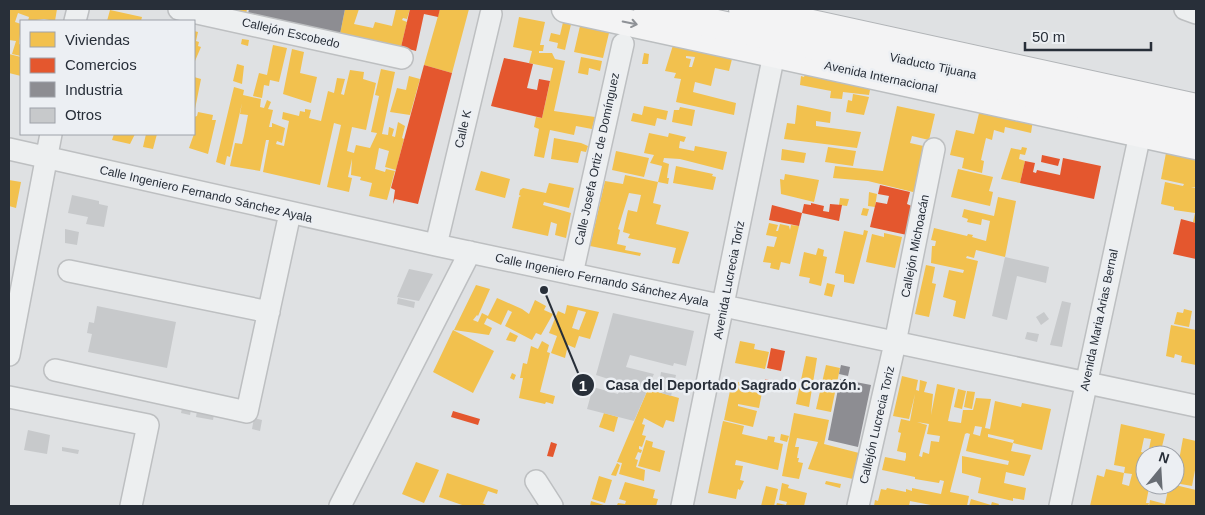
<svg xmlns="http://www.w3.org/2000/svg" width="1205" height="515" viewBox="0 0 1205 515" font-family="Helvetica,sans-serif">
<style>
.homes{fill:#f2c14e;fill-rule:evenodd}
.shops{fill:#e4572e}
.industry{fill:#8d8d92}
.building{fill:#c7c9cb}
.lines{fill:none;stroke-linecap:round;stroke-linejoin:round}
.minor-casing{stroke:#bdbfc1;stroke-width:24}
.major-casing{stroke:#bbbec0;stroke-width:29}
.highway-casing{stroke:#b1b4b7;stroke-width:30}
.minor{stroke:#edeff0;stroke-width:21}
.major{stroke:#f3f3f4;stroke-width:26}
.highway{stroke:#f3f3f4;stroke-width:28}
.oneway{stroke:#8e9196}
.labels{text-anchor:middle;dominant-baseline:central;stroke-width:5;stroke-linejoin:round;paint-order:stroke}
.street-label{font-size:12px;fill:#282f39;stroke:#eceff3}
.leader{fill:none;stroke:#282f39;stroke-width:2}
.callout-dot{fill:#282f39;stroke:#eceff3;stroke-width:2}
.mark-label{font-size:15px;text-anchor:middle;font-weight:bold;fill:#fff}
.callout-label{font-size:14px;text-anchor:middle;font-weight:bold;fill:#282f39;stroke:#eceff3;stroke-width:5;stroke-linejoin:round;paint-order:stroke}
</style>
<rect width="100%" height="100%" fill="#dfe1e3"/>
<path class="homes" d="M9,9h48l-2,12 -11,-2 -16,2 1,-4 -11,-4 -3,9 6,2 -2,20 2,1v11l-9,-2 4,-13 -7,-1z
M228,9h19l-1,5z
M345,9h14l-5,15 19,4 2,-6 17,4 4,-17h14l-3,10 -4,-1 -1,2 5,2 -6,25 -61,-13z
M440,9h29l-17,64 -28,-8z
M110,10l32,7 -1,4h-34z
M519,17l26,5 -5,23h4l-1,6h-4v2h13l3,6 10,2 -11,50 41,6 -3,12 -16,-3 -2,9 -24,-5 -6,28 -10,-2 5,-27 -5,-2 2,-10 6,1 11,-50 -24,-5 3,-12 -19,-4z
M564,18l8,2 -7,30 -8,-2 1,-5 -9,-2 2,-8 9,2z
M580,26l29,7 -6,25 -29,-6z
M194,31l4,1 -2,9 3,1 -1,4 3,1 -6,14z
M242,39l7,1 -1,6 -7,-2z
M674,42l59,13 -4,16 -14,-3 -4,18 -16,-4 -2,10 43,11 -2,12 -58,-13 5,-23 -7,-1 2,-5 -11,-2zM686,56l9,1 -3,10h-3l2,-8 -5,-1z
M273,45l14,3 -8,34 -9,-2 -1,6 -5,-1 -2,13 -9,-2 6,-23 8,2z
M292,49l12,3 -4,21 17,4 -6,26 -28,-9z
M644,53l5,1 -1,10h-6z
M9,54l12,3v19l-12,-3z
M581,57l21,4 -2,10 -11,-3 -1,7 -10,-2z
M237,64l7,2 -2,18 -9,-3z
M381,69l14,3 -13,62 6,1 1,-8 5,2 -2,7 3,1 3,-15 7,4 -3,12 2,1 -8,31 -11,-3 4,-16 -10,-3 -4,21 10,3 1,-3 9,2 -8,29 -18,-4 3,-13 -12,-3 1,-3 -10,-2 1,-16 -4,18 4,1 -3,14 -22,-5 14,-62 -7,-2 -14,62 -57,-13 6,-32h-3l-6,31 -30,-5 5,-23 7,1 2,-8 4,-21 -8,-1 2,-11 -12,54 -3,-1 -2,9 -9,-3 18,-75 10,3 -1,5 18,4 -1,8 4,1 3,-8 4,2 -3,7 5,1 -4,17h3v-4l13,5 -3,15 -5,-2 -1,3 8,2 5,-25 -7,-2 1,-7 16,4 1,-5 5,1v-3l6,1 -2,8 12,3 7,-30 6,2 3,-15 8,1 -4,15 3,1 6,-25 14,2 -1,7 13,4 -10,47 -14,-3 -5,24 7,2 2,-8 14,3 7,-15 -6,-1 8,-36 -4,-1z
M806,71l65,14 -2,10 -26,-3 -1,7 -12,-1 1,-7 -31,-6 1,-9 3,1z
M409,76l11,3 -10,36 -20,-3 7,-24 9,2z
M194,77l7,2 -6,30h-1z
M853,94l16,3 -5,18 -18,-3 2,-12 4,1z
M797,105l34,7 -1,11 -14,-2v5l45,6 -4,16 -73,-9 3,-16 8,1z
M644,106l24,5 -2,9 -9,-2 -2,8 -24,-5 2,-8 9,2z
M897,106l38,8 -6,26 -17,-4 -2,7 18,4 -11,46 -49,-12 -35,-3 2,-12 48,5z
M680,107l15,3 -3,16 -20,-4 2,-12h5z
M980,109l53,11 -2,13 -26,-6 -1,6 -10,-3 -2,10 -6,-2 -5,22 3,1 -2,12 -20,-5 2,-10 -14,-3 6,-25 18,4z
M198,112l15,3 -1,5h4l-8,34 -19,-6 5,-14v-17l3,-1z
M649,133l19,4 1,-4 17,4 -2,5 -4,-1 -1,7 15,3 1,-5 32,6 -4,18 -43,-11 -16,-1 -1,4 6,2 -2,14h2l-1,6 -10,-2 4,-16 -12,-3 4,-8 -10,-2z
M114,134h21l-5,10 -18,-4z
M146,134h11l-4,15 -10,-2z
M554,138l27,5 7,3 -2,6 -5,-1 -3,12 -27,-4z
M828,147l28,4 -3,15 -28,-4z
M1022,147l5,1 -2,7 -5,-1 -1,5 6,2 -5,22 -19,-4 10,-31 10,2z
M782,149l24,4 -2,10 -23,-3z
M616,151l33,7 -5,19 -32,-7z
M1166,153l30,3v31h-5l5,1v35l-3,-1 2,-9 -21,-3v-3l-13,-3 4,-22 18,4 1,-2 -23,-5z
M676,166l37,8 -1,2 4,1 -3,13 -40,-7z
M958,169l35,8 -4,14 4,1 -3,14 -39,-9z
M481,171l29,8 -5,19 -30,-8z
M785,174l34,6 -5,22 -33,-8 -1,-15 4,1z
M625,175l33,7 -5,21 8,2 -5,19 33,8 -10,32 -7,-1 4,-15 -48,-10 2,-4 -7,-2 5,-22 9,2 4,-17 -12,-2 -11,36 2,1 -3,14 9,2 -1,4 16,3 -1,3 -50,-10 15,-65 18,3z
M9,180l12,2 -5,26 -7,-2z
M549,183l25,5 -5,20 -25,-6 -1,3 28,8 -5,25 -11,-3 2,-11 -6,-2 -3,14 -36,-8 7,-31 2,-1 -2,-1 1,-5 3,-2 23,5z
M869,192l8,2 -2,13 -7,-1z
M998,197l18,4 -11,56 -29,-7 -2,8 -7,-2 -1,2 12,3 -13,58 -12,-3 3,-15 -13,-4 6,-27 14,3 1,-3 -33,-7 1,-17h3l1,-5 -5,-1 3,-12 33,8 1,-2 5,1 -1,2 14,4 4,-20 -8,-2 -1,6 -14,-3 1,-3 -6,-2 2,-8 30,7z
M840,198l9,1 -2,7 -8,-1z
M863,208l6,1 -2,7 -6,-1z
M769,223l9,2 -2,6h2l2,-7 9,2 1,4 1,-5 8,1 -9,38 -9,-2 -2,8 -9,-2 1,-5 -8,-1 4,-16 7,1 3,-10 -11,-2z
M864,230l4,1 -14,53 -10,-2v-7l-9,-2 9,-42 19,4z
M884,233l18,4 -7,31 -29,-6 6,-28 12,3z
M818,248l6,2 -1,6 4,1 -6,29 -12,-3 1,-5 -11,-2 5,-24 12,3z
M926,265l9,2 -3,16 4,1 -7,33 -14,-3z
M827,283l8,2 -3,12 -8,-2z
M476,285l14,4 -12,27 -1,-1 -4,5 5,2 4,-9 6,3 9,-18 25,11 7,5 6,-14 11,6 -2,4 9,4 -12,21 -5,-2 -4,7 -27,-14 7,-14 -4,-2 -7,15 -14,-7 -3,6 8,4 -3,7 -35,-5z
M567,305l32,7 -9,27 -11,-3 -4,12 -7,-3 -3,13 -14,-5 6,-17 -8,-3 9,-22 7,3zM578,310l8,2 -7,18 -7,-2z
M1184,309l8,2 -3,16 -15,-3 3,-12 6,1z
M1171,325l25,5v35l-15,-3 1,-6 -7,-2 -1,4 -8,-2z
M453,330l41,21 -21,42 -40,-21z
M510,332l8,4 -3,6 -9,-2z
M542,341l7,4 -2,7 3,1 -10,39 15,4 -2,8 -7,-2 -1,2 -26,-6 4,-20h-3l3,-15 4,1 4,-18 7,3z
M740,341l15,3 -1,5 15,3 -4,17 -30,-6z
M806,356l11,2 -8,49 -13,-3z
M826,365l14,3 -9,44 -15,-3z
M512,373l4,2 -2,5 -4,-2z
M902,376l16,4 -2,10 3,1 1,-11 7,2 -3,10 9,2 -2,21 6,-31 18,4 -7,33 13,2 2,-13h10l3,-12 15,1 -6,29 5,1 5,-28 26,6 1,-4 29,6 -9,41 -29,-7 1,-3 -26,-6v3l25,6 -2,8 20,4 -7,21 -18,-4 -2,11 22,5 -2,12 -11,-2v3l-35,-8 3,-15 -19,-5v-17l46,9 1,-4 -43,-10 4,-17 -3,-1 -2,1 -15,58 19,4 -2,10h-31l-26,-5 -1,5h-35l1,-6 3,1 3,-12 5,1 1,-2 19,4v-3l6,2v-3l29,6 3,-13 -4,-1 -1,3 -24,-4v-2l-33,-7 3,-13 20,4 1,-4v-4l-9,-2 4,-18 -3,-1 3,-13 9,2 5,-27 -6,25 -16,-3zM917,422l12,2 -2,10 13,2 -1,6 -8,-1 -2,13 -6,-2 -1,5 -3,-1 8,-31zM975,426l7,1 -2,9 -7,-2z
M732,381l31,6 -4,21 -21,-4v2l19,5 -4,16 -29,-7z
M648,389l31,9 -5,24 -8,-2 -3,8 -19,-10 -2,6 3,1 -3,10 4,1 -4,11 -3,-1v3l3,1 -1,3 -3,-1 -3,7 3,1 -2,7 9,3 -1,11 -25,-7 3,-11 -5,-1z
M958,389l8,2 -4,18 -8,-2z
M967,391l8,1 -3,17 -8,-2z
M604,413l14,4 -4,15 -15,-5z
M794,413l35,7 -5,24 35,9 -6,26 -45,-10 10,-27 -21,-4 -2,9h4l-2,11h2l-1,4 5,1 -4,16 -17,-3z
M723,421l21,5 -2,8 25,6 1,-4 7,1 -1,5 9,2 -5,26 -42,-10 -1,5 8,1 -3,14 4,1 -4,9 -2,-1 -2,10 -28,-6z
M1121,424l44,10 -5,21h-15v30h8v4l-4,-1 -3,15h3l-1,3h-58l7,-31 7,2 2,-8 18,4 -2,11 7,2 3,-12 -8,-1 1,-6 -11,-2zM1144,438l7,1 -3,15 -7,-2z
M781,434l8,2 -2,6 -7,-2z
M1183,438l13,3v24l-4,21 -17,-3z
M646,440l7,2 -1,5 13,4 -5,21 -22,-6z
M416,462l23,8 -15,33 -22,-9z
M617,463l3,2 -4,11 -5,-1z
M447,473l51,17 -1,4 -9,-3 -5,12 -3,-1 8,4h-23l-26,-9z
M599,476l13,4 -7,23 -13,-4z
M826,481l15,3 -1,4 -15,-4z
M625,482l30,8 -2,8 5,1 -2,7 -39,-1 1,-2 7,1 1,-3 -7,-2z
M782,483l7,2 -1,3 19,5 -3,13h-28l1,-3 9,2 1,-3 -8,-2z
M1164,485h11l21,5v16h-47l1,-6 15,4 3,-14 -5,-1z
M766,486l12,3 -4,17h-13z
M971,499l20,6 1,-3 7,2 -1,2h-29z
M591,501l16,5h-17z"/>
<path class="shops" d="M410,9h30l-2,8 -14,-3 -8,37 -15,-4z
M504,58l29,6 -6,24 10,2 2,-11 11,2 -8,37 -51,-12z
M424,65l28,8 -34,131 -23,-5 -2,5 2,-14 -4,-2z
M1042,155l18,4 -2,7 -17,-4z
M1063,158l38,8 -7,33 -74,-16 5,-22 10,2 -2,9 3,1 1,-3 23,5z
M880,185l30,7 -3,12 7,3 -7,28 -37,-8 6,-25 11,2 2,-8 -11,-2z
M811,203l13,3 -1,5 6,1 1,-8 12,1 -3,16 -37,-8 2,-9 7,1z
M772,205l30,8 -3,13 -30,-6z
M1181,219l15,4v36l-23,-5z
M771,348l14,3 -4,20 -14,-3z
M765,379l4,1 -1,6 -4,-1z
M453,411l27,8 -2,6 -27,-8z
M551,442l6,2 -4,13 -6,-1z"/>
<path class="industry" d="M249,9h96l-5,25 -92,-20z
M841,365l9,2 -2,9 -9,-2z
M840,379l31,6 -13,62 -30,-7z"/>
<path class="building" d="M72,195l27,6v3l9,2 -4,21 -18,-3 2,-7 -20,-4z
M65,229l14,3 -2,13 -12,-2z
M1005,257l44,10 -3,16 -29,-7 -10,44 -15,-4z
M409,269l24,5 -14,27 -22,-4z
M398,298l17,4 -1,6 -17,-4z
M1062,301l9,2 -9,44 -12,-2z
M97,306l79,16 -9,46 -79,-16 4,-18 -5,-1 2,-11 5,1z
M1044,312l5,7 -8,6 -5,-8z
M613,313l81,18 -8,35 -12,-3 -1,3 -43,-11 -4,12 28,7 -4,8 9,2 2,-12 15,3 -5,21 -23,-7 -14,32 -47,-12 6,-22 25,7 3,-11 -25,-8z
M1027,332l12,2 -2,8 -12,-3z
M183,404l9,2 -2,9 -9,-2z
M198,406l17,3 -2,11 -17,-3z
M254,418l8,2 -2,11 -8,-2z
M28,430l22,5 -3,19 -23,-4z
M62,447l17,3 -1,4 -16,-3z"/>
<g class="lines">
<defs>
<path id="minor" d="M179,9l223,49
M1185,9l11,4
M75,21l3,-12
M9,149l427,96 760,161
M436,245l55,-231
M69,271l200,41
M572,274l51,-230
M9,355l42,-221
M55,370l192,42 43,-199
M9,397l139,28 -17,81
M536,481l16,25
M340,506l130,-254
M682,506l92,-452
M858,506l37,-163 39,-194
M1060,506l80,-372"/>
<path id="major" d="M565,9l631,137"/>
<path id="highway" d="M648,9l548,120
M743,9l453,99"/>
</defs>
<use href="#minor" class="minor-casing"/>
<use href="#major" class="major-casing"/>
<use href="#highway" class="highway-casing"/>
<use href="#minor" class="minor"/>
<use href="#major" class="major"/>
<use href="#highway" class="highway"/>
</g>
<defs><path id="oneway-shaft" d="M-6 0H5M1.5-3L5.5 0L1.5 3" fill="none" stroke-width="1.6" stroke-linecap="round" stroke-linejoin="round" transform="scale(1.25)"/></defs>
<use class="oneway" href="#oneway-shaft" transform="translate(630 23) rotate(12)"/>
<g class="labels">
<g class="street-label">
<text transform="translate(291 33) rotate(13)">Callejón Escobedo</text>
<text transform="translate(933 66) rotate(12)">Viaducto Tijuana</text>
<text transform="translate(881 77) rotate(12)">Avenida Internacional</text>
<text transform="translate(463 129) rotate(-77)">Calle K</text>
<text transform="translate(597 159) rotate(-78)">Calle Josefa Ortiz de Domínguez</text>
<text transform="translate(206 194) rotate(13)">Calle Ingeniero Fernando Sánchez Ayala</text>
<text transform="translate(915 246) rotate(-79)">Callejón Michoacán</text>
<text transform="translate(602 280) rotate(12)">Calle Ingeniero Fernando Sánchez Ayala</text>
<text transform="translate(729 280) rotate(-79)">Avenida Lucrecia Toriz</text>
<text transform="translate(1099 320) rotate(-78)">Avenida Maria Arias Bernal</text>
<text transform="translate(877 425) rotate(-77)">Callejón Lucrecia Toriz</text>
</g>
</g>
<path class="leader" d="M544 290L583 385"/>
<g class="callout-dot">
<circle cx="544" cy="290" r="5"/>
<circle cx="583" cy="385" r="12"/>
</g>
<g class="mark-label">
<text x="583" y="391">1</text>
</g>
<g class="callout-label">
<text x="733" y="390">Casa del Deportado Sagrado Corazón.</text>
</g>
<rect width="1205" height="515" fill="none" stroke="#282f39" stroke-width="20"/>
<rect x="20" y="20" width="175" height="115" fill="#eceff3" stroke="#9ea2a9"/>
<rect x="30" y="32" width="25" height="15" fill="#f2c14e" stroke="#9ea2a9"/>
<text x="65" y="45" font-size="15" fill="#282f39">Viviendas</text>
<rect x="30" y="58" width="25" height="15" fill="#e4572e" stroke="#9ea2a9"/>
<text x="65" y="70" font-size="15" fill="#282f39">Comercios</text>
<rect x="30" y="82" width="25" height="15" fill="#8d8d92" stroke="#9ea2a9"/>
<text x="65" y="95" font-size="15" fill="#282f39">Industria</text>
<rect x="30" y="108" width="25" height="15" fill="#c7c9cb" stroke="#9ea2a9"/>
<text x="65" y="120" font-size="15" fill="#282f39">Otros</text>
<g transform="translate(1160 470) rotate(18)"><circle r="24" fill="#eceff3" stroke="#9ea2a9"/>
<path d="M0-4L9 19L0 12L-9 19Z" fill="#686d74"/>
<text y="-8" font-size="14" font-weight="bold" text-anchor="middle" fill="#282f39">N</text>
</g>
<path d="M1025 42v8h126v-8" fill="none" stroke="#282f39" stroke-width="2.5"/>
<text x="1032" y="42" font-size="15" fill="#282f39" stroke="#eceff3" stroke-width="4" paint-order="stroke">50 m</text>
</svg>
